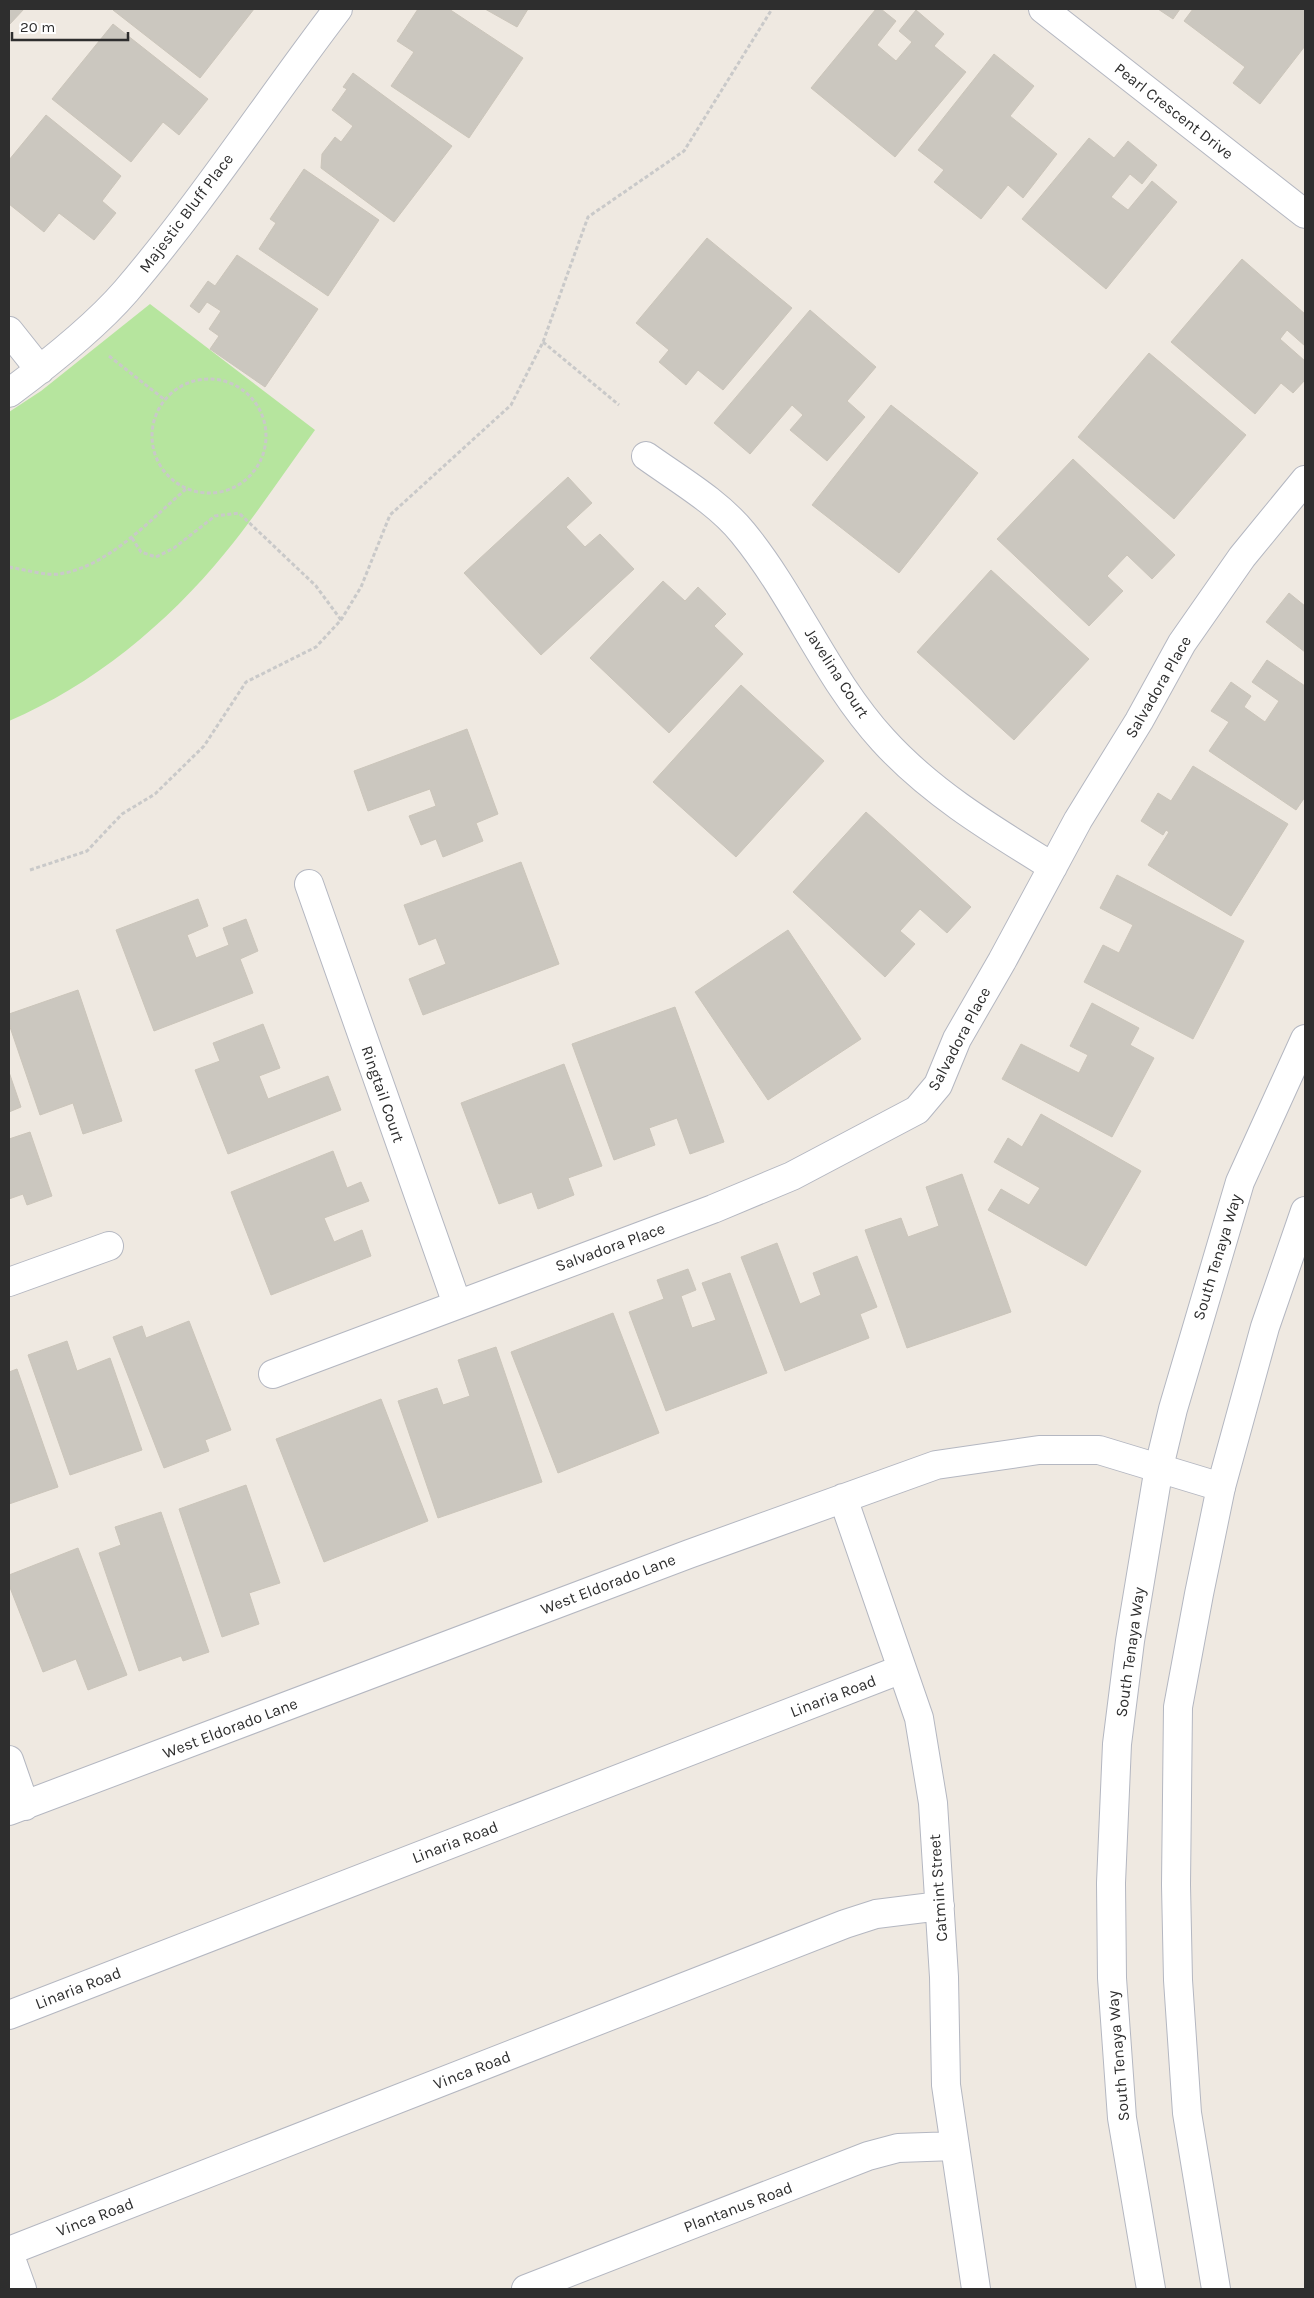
<svg xmlns="http://www.w3.org/2000/svg" width="1314" height="2298" viewBox="0 0 1314 2298" font-family="Karla,sans-serif">
<style>
.green{fill:#b6e59e}
.building{fill:#cbc7bf;stroke:#cbc5ba}
.lines{fill:none;stroke-linecap:round;stroke-linejoin:round}
.minor-casing{stroke:#b4b7c1;stroke-width:30}
.tertiary-casing{stroke:#b4b7c1;stroke-width:30}
.path{stroke:#c9c9c9;stroke-width:3;stroke-dasharray:4 2.5;stroke-linecap:butt}
.minor{stroke:#fff;stroke-width:28}
.tertiary{stroke:#fff;stroke-width:28}
.labels{text-anchor:middle;dominant-baseline:central;stroke-width:4.5;stroke-linejoin:round;paint-order:stroke}
.street-label{font-size:16px;fill:#2e2e2e;stroke:#fff}
</style>
<rect width="100%" height="100%" fill="#efe9e1"/>
<path class="green" d="M150,304l165,126c-30,41 -58,84 -90,123 -58,71 -132,132 -216,168v-309l32,-21z"/>
<path class="building" d="M9,9h15l-15,16z
M114,9h140l-54,69 -87,-68z
M418,9h31l74,49 -54,80 -78,-52 23,-34 -17,-11z
M485,9h43l-11,18z
M876,9h5l15,12 -19,24 19,16 16,-19 -13,-11 17,-21 28,24 -10,12 32,26 -71,85 -84,-69z
M1158,9h22l-7,10z
M1193,9h112v37l-45,58 -27,-21 12,-16 -61,-46z
M113,24l95,75 -29,36 -16,-13 -32,40 -79,-63z
M994,54l40,32 -24,30 47,38 -34,44 -15,-13 -27,34 -47,-37 10,-12 -26,-20z
M353,73l99,73 -58,76 -73,-54 1,-14 13,-17 6,5 12,-16 -21,-16 15,-21 -4,-2z
M46,115l75,61 -19,25 14,12 -22,27 -35,-27 -15,19 -35,-28v-44z
M1089,138l25,20 14,-17 29,24 -15,19 -12,-10 -19,23 17,13 24,-29 25,21 -71,87 -84,-70z
M304,169l75,51 -51,76 -69,-47 17,-26 -6,-4z
M707,238l85,70 -69,82 -25,-20 -12,15 -27,-23 10,-12 -33,-27z
M237,255l81,54 -53,78 -55,-38 9,-13 -10,-7 12,-18 -14,-9 -8,11 -9,-7 18,-25 7,5z
M1242,259l63,55v32l-18,-16 -7,9 25,22v19l-12,13 -12,-10 -26,31 -84,-72z
M810,310l66,57 -29,34 18,16 -38,44 -37,-31 13,-15 -11,-10 -42,49 -36,-31z
M1149,353l97,82 -72,84 -96,-82z
M891,405l87,68 -79,100 -87,-68z
M1073,459l102,96 -23,24 -25,-24 -20,21 16,15 -34,35 -92,-87z
M568,477l24,26 -26,24 19,20 15,-13 34,35 -93,86 -77,-82z
M991,570l98,89 -75,81 -97,-88z
M663,581l22,20 13,-14 28,27 -12,12 29,28 -74,79 -79,-75z
M1289,593l16,13v46l-39,-30z
M1267,660l38,26v111l-9,13 -87,-59 20,-29 -18,-11 20,-29 20,14 -7,11 21,15 14,-21 -27,-19z
M741,685l83,76 -88,96 -83,-75z
M467,729l31,85 -22,9 7,18 -40,16 -7,-18 -15,6 -12,-29 27,-10 -6,-17 -62,22 -14,-40z
M1193,766l95,58 -57,92 -83,-51 21,-33 -3,-2 -3,5 -22,-14 17,-28 13,8z
M866,812l105,95 -24,26 -27,-24 -20,22 15,13 -30,33 -92,-85z
M521,862l38,102 -136,51 -14,-36 37,-15 -10,-26 -17,7 -15,-40z
M1117,875l127,66 -51,98 -109,-57 19,-37 16,8 14,-28 -33,-17z
M198,899l10,27 -21,9 9,23 33,-13 -6,-17 23,-9 12,32 -18,8 13,34 -99,38 -38,-101z
M788,930l73,109 -93,61 -73,-108z
M78,990l44,131 -39,13 -10,-31 -33,12 -31,-91v-10z
M1092,1003l47,25 -9,17 24,13 -42,79 -110,-58 19,-35 58,29 9,-18 -18,-9z
M675,1007l49,135 -34,12 -13,-36 -28,10 6,17 -41,15 -42,-116z
M263,1024l17,44 -21,8 9,23 60,-23 13,34 -113,44 -33,-84 25,-9 -7,-18z
M564,1064l38,102 -34,12 6,17 -36,14 -6,-17 -33,12 -38,-101z
M9,1072l12,35 -12,5z
M1041,1114l100,57 -55,95 -98,-56 13,-21 28,16 11,-17 -46,-26 14,-24 14,9z
M30,1132l22,64 -25,9 -4,-11 -14,5v-60z
M333,1151l14,37 14,-6 8,19 -45,17 10,24 28,-12 9,26 -100,39 -40,-103z
M962,1174l49,138 -104,36 -42,-118 36,-12 7,19 31,-11 -13,-39z
M777,1243l23,61 21,-9 -8,-22 44,-17 20,51 -17,7 9,24 -84,33 -44,-114z
M688,1269l8,21 -15,6 11,32 24,-8 -14,-37 28,-10 37,100 -101,38 -37,-99 35,-13 -7,-19z
M613,1313l46,120 -101,40 -47,-121z
M189,1321l42,109 -26,10 4,11 -45,17 -51,-131 29,-11 4,12z
M67,1341l10,30 33,-13 32,92 -72,25 -42,-120z
M496,1347l46,135 -104,36 -40,-117 39,-13 6,17 27,-9 -12,-36z
M17,1369l41,118 -49,17v-132z
M381,1399l47,122 -104,41 -48,-123z
M246,1485l34,98 -31,10 10,31 -37,13 -43,-128z
M161,1512l48,140 -26,9 -2,-5 -42,15 -40,-118 22,-8 -6,-18z
M78,1548l49,127 -39,15 -12,-31 -33,13 -34,-87v-10z"/>
<g class="lines">
<defs>
<path id="minor" d="M1043,9l262,205
M9,331l31,39
M9,393c39,-29 85,-65 117,-102 76,-89 141,-189 212,-282
M646,456c32,23 72,46 97,77 53,65 84,146 140,207 48,53 110,90 170,127
M309,884l148,420
M9,1282l100,-36
M273,1374l440,-165 79,-33 125,-66 21,-25 19,-46 45,-78 76,-141 61,-99 43,-78 60,-86 63,-77
M843,1498l76,220 14,85 11,174 2,108 30,204
M9,1760l16,46
M9,1811l680,-257 247,-89 103,-15h60l122,37
M9,2015l893,-346
M9,2251l836,-327 31,-10 64,-8
M9,2253l13,36
M526,2289l342,-133 30,-8 57,-2"/>
<path id="tertiary" d="M1151,2289l-29,-171 -10,-140 -1,-95 6,-139 13,-103 29,-174 14,-58 67,-227 65,-143
M1216,2289l-29,-176 -9,-133 -2,-95 2,-178 21,-113 22,-107 44,-160 40,-116"/>
</defs>
<use href="#minor" class="minor-casing"/>
<use href="#tertiary" class="tertiary-casing"/>
<path class="path" d="M543,342l76,63
M109,356l56,44
M152 436a57 57 0 1 1 114 0a57 57 0 1 1-114 0Z
M132,538l9,14 15,5 18,-9 41,-32 24,-3 77,73 25,34
M9,567c13,2 37,9 50,7 49,-7 91,-54 127,-85
M30,870l57,-19 35,-37 33,-20 49,-48 42,-64 70,-35 25,-27 20,-33 29,-72 121,-110 32,-63 45,-125 96,-66 88,-142"/>
<use href="#minor" class="minor"/>
<use href="#tertiary" class="tertiary"/>
</g>
<g class="labels">
<g class="street-label">
<text transform="translate(1174 111) rotate(38)">Pearl Crescent Drive</text>
<text transform="translate(186 213) rotate(-53)">Majestic Bluff Place</text>
<text transform="translate(837 673) rotate(57)">Javelina Court</text>
<text transform="translate(1158 687) rotate(-60)">Salvadora Place</text>
<text transform="translate(959 1039) rotate(-62)">Salvadora Place</text>
<text transform="translate(383 1094) rotate(71)">Ringtail Court</text>
<text transform="translate(610 1247) rotate(-20)">Salvadora Place</text>
<text transform="translate(1217 1257) rotate(-73)">South Tenaya Way</text>
<text transform="translate(608 1584) rotate(-21)">West Eldorado Lane</text>
<text transform="translate(1130 1652) rotate(-82)">South Tenaya Way</text>
<text transform="translate(833 1696) rotate(-21)">Linaria Road</text>
<text transform="translate(230 1728) rotate(-21)">West Eldorado Lane</text>
<text transform="translate(455 1842) rotate(-21)">Linaria Road</text>
<text transform="translate(938 1888) rotate(-94)">Catmint Street</text>
<text transform="translate(78 1988) rotate(-21)">Linaria Road</text>
<text transform="translate(1118 2056) rotate(-95)">South Tenaya Way</text>
<text transform="translate(472 2070) rotate(-21)">Vinca Road</text>
<text transform="translate(738 2207) rotate(-21)">Plantanus Road</text>
<text transform="translate(95 2217) rotate(-21)">Vinca Road</text>
</g>
</g>
<rect width="1314" height="2298" fill="none" stroke="#2e2e2e" stroke-width="20"/>
<path d="M12 32v8h116v-8" fill="none" stroke="#2e2e2e" stroke-width="2.5"/>
<text x="20" y="32" font-size="15" fill="#2e2e2e" stroke="#ffffff" stroke-width="4" paint-order="stroke">20 m</text>
</svg>
